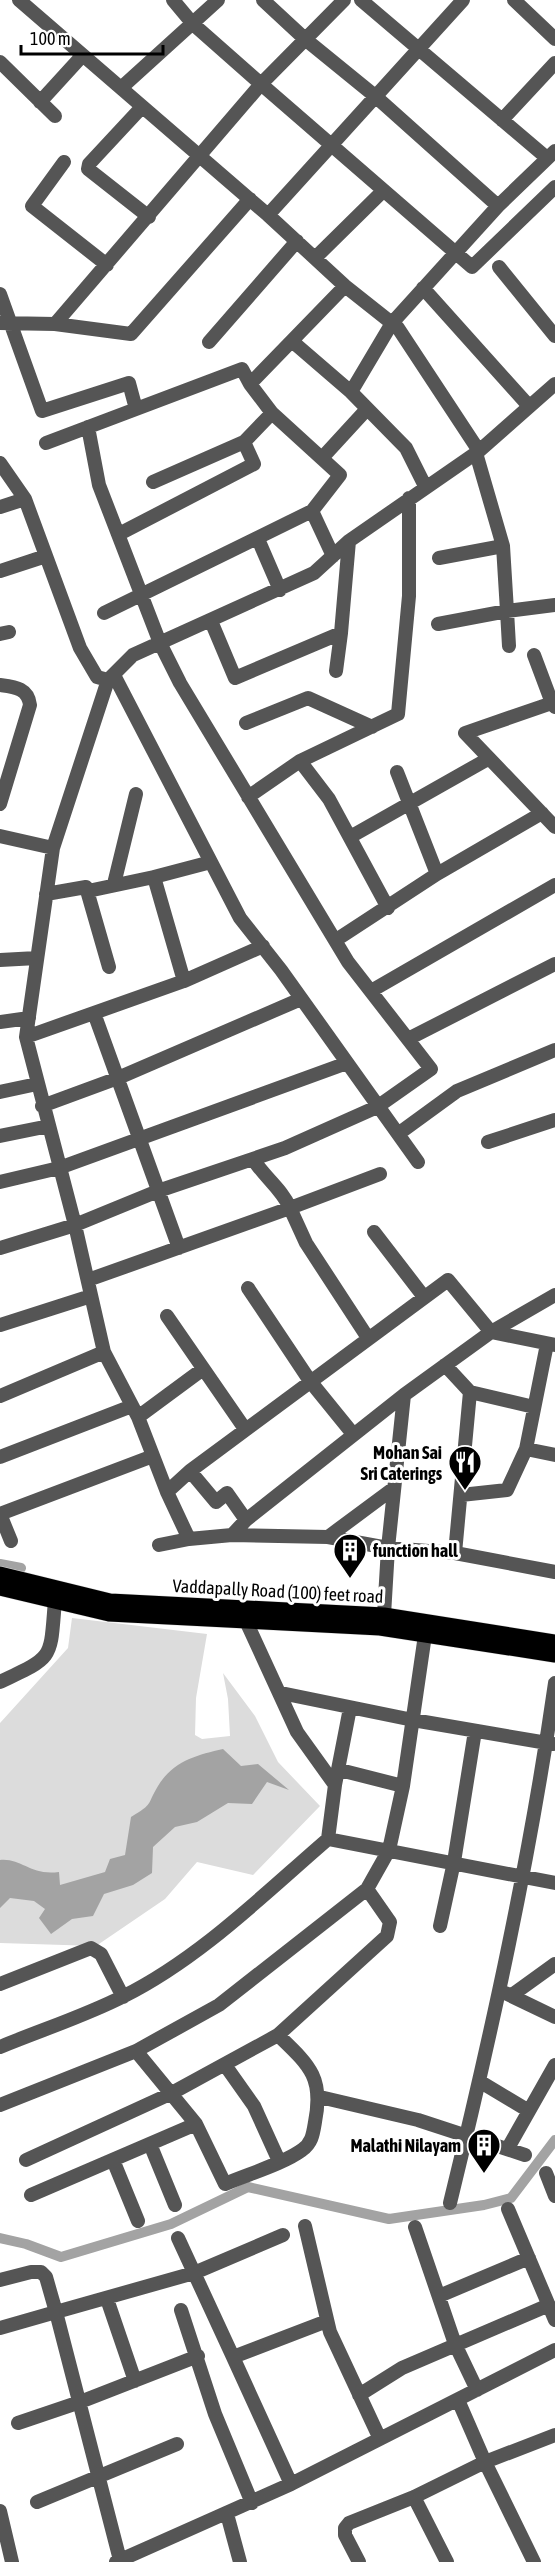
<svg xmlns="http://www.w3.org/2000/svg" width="555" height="2562" viewBox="0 0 555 2562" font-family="'Asap Condensed',sans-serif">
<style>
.green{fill:#dcdcdc}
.water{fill:#a3a3a3}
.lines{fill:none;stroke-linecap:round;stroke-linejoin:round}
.canal{stroke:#a3a3a3;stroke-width:10}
.major-casing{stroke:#dbdbdb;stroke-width:16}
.minor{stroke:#555;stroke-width:14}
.major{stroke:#000;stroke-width:15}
.labels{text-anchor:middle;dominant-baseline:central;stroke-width:6;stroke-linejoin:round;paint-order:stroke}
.poi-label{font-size:18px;font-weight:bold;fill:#000;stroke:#fff;text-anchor:end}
.street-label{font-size:18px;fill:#000;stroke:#fff}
</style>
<rect width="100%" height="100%" fill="#fff"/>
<path class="green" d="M72,1618l135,16 -11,64 -1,37 7,4 28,-3 -2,-37 -5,-26 32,43 23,46 42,44 -67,69 -56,-13 -32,37 -69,47 -96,-3v-220l68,-75z"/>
<path class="water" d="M223,1749l18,17 17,-2 31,26 -22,-8 -15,22 -24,-1 -31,19 -22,5 -22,20 -1,26 -19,12 -29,9 -11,22 -21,3 -21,15 -12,-16 6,-9 -11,-8 -24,-3 -10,10v-48c22,-2 30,16 59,12l1,13 45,-13 5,-13 15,-4 6,-38c23,-14 15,-11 27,-31 15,-25 39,-31 65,-37z"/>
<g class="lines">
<path class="canal" d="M0,1564l21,4
M0,2238l26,6 35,13 110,-33 77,-37 141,32 95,-14 27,-7 44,-58"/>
<defs>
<path id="major" d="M0,1574l110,27 274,14 171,27
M0,1588l109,26 271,14 175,27"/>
</defs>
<use href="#major" class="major-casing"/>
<path class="minor" d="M19,0l249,215 77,71 53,42 81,123
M173,0l20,24 68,60 211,183 83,-80
M263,0l42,39 70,57 123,110
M361,0l186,158
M514,0l41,39
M0,62l55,54
M121,88l97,-88
M40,102l42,-46
M142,107l-53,57 -1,5 61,48
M502,120l53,-57
M64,162l-32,44 75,59
M268,215l195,-215
M315,258l68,-67
M499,267l56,69
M423,288l105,117
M0,294l42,117 87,-28 7,26
M0,323l55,1 76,10 119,-135
M55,324l206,-240 83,-84
M209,342l88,-101
M293,342l58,50 55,56 19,38
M351,392l41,-69 106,-117 57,-55
M46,443l196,-74 8,15
M322,458l45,-49
M0,463l25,36 55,149 17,29 11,3 -55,168 -27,189 49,188 29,127 34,65 29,75 22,47
M153,482l91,-40
M0,507l25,-8
M312,511l21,45
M119,534l135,-70 -10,-22 28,-29
M258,539l22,51
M439,558l64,-12
M0,571l46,-15
M104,613l208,-102 28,-36 -68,-62 -22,-29 95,-98
M211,621l24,57 106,-45 -5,38
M438,624l69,-13 -4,-65 -27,-93
M341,633l8,-92
M0,634l9,-2
M509,646l-2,-35 48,-6
M534,655l18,48
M108,680l8,-1 124,239 41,52 137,192
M108,680l25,-25 181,-82 35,-32 130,-90 76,-67
M0,685c15,2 28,3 30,20l-30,99
M555,707l-3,-4 -87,30 90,94
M246,723l62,-25 64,29
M397,772l40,102
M248,797l52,-36
M0,836l53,12
M350,837l138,-78
M114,884l22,-90
M88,891l66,-14
M46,894l40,-7 23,80
M388,908l-59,-109 -29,-38 98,-47 11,-118v-98
M336,940l101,-66 105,-61
M0,960l37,-2
M184,981l79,-35
M371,991l184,-106
M94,1013l85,235
M0,1022l29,-4
M26,1037l158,-56 -30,-104 57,-15
M408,1039l147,-75
M0,1092l37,-8
M42,1106l76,-28 183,-79
M398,1134l59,-43 98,-41
M0,1136l49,-10
M488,1142l67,-22
M253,1159c11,18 29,30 37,49l90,-34
M0,1182l59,-14 288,-105
M374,1232l50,65
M0,1248l75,-23 83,-34 127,-43 92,-41 54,-38 -83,-107 -168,-279 -20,-40 -61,-158 -11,-58
M88,1280l202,-72 16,35 62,95
M248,1288l62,93 43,53
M167,1316l78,113
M0,1325l91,-29
M491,1332l64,-37
M491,1332l64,13
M547,1344l-21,105 29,6
M445,1365l25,27 64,15
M0,1396l104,-44
M138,1417l65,-48
M0,1457l132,-51
M190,1471l258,-191 43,52 -87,63 -158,125 -14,15
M167,1492l23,-21 26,31 11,-9 19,27
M461,1495l46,-5 19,-41
M328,1537l66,-49
M11,1541l-11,-27 153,-58
M159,1545l30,-6 43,-4 96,2 60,11 67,5 100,19
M455,1553l15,-161
M384,1615l4,-67 16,-153
M246,1621l51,111 38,53
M0,1682c55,-26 50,-22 55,-82
M281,1693l132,27 140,24
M340,1770l63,16
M328,1839l7,-54 15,-77
M440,1926l14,-64 21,-131
M0,1984l91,-36 10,6 22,43
M501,1991l54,26
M512,1995l43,-31
M0,2047c41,-17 85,-31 124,-51 76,-38 140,-102 204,-157l227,44
M225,2065l29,41 25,55
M479,2081l50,30
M320,2097l98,23 107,35
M0,2105l136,-54 83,-46 148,-116 22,-39 14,-64 22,-151
M196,2124l29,60c23,-10 58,-20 77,-34 10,-7 11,-16 13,-28 9,-45 -6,-57 -37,-87
M150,2144l25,61
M508,2148l47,-83
M26,2160l144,-66 108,-59 109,-99 3,-14 -23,-33
M113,2160l25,61
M546,2173l9,23
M31,2195l165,-71 -60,-73
M450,2203c42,-172 80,-345 105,-520
M508,2209l47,111
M305,2226l25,106 50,107
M415,2227l40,117 22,46
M178,2238l55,119
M0,2280l31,-8h10l5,5 10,35 -56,16
M439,2296l90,-38
M107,2299l28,82
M181,2310l34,104 37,89
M359,2395l43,-27 147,-63
M458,2400l27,62 49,100
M18,2423l62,-21 118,-46
M291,2484l-58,-127 94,-36
M414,2497l33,65
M37,2502l140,-58
M0,2511l12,51
M227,2514l13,48
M120,2560l-64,-248 138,-39 89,-38
M116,2562l175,-78 264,-134
M359,2562l-14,-27v-7l4,-5 65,-26 71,-35 70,-27"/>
<use href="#major" class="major"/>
</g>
<defs>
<symbol id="restaurant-pin" viewBox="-11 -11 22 30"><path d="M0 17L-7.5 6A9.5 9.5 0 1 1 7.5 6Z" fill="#000" stroke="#fff"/><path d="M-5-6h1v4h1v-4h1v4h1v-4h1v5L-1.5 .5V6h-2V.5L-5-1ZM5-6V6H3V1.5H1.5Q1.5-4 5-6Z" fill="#fff"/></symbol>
<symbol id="building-pin" viewBox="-11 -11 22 30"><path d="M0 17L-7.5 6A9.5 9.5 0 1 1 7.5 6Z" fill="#000" stroke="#fff"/><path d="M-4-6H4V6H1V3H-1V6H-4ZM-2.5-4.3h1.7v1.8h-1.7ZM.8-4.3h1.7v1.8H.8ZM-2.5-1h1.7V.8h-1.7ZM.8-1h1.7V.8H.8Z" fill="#fff"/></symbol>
</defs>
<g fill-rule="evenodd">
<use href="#restaurant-pin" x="446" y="1443" width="38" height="52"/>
<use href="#building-pin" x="331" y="1531" width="38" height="52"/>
<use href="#building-pin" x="465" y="2126" width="38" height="52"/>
</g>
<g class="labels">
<g class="poi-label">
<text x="442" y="1452">Mohan Sai<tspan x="442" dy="21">Sri Caterings</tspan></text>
<text x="373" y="1550" text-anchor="start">function hall</text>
<text x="461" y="2145">Malathi Nilayam</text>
</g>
<g class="street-label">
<text transform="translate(278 1591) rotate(3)">Vaddapally Road (100) feet road</text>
</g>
</g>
<path d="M21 45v9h142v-9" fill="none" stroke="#000000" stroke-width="3"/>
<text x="30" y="45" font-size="18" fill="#000000" stroke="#ffffff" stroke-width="4.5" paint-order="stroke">100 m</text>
</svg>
